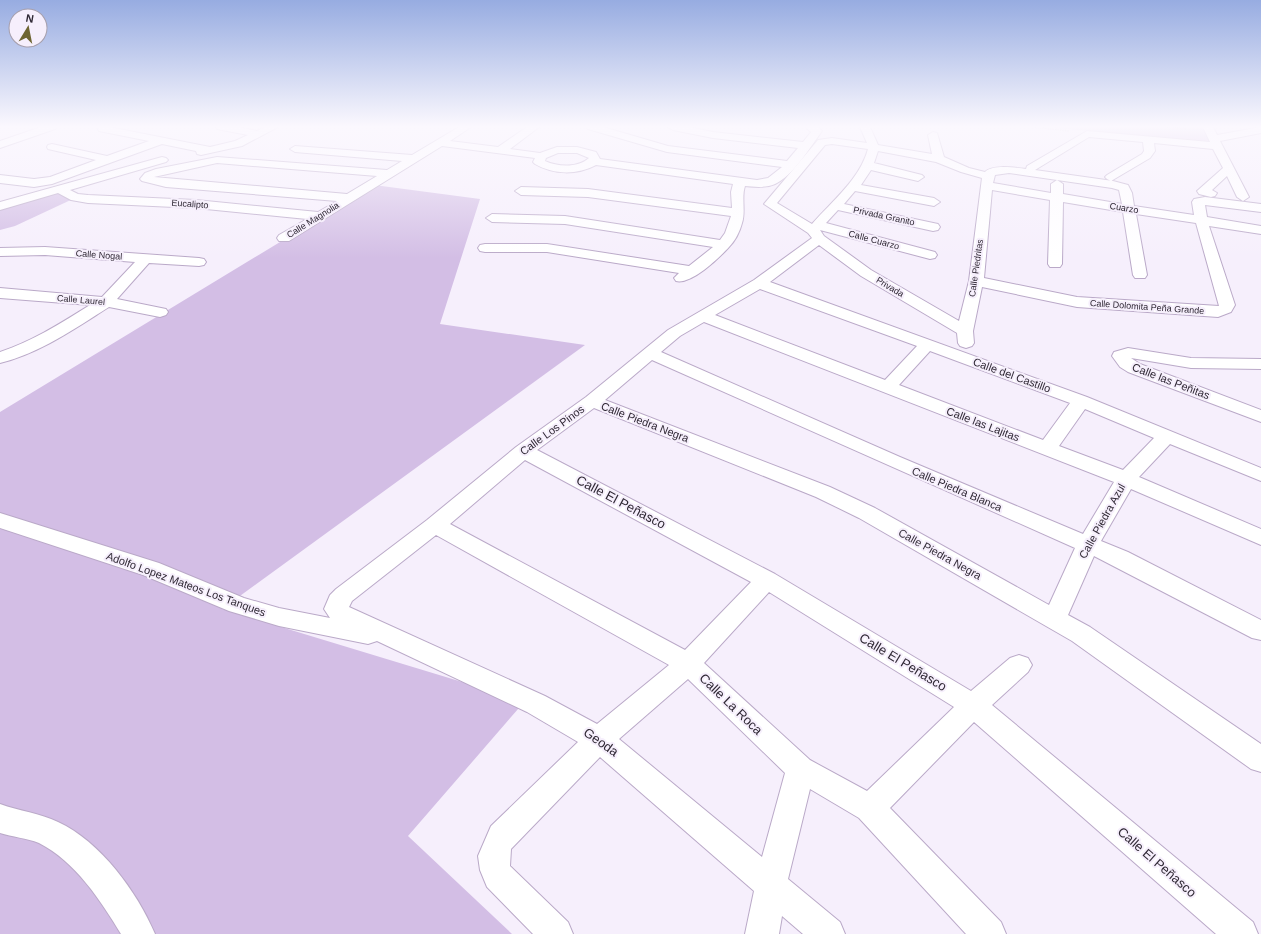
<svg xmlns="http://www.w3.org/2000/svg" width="1261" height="934" font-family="Arial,sans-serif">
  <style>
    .green { fill: #d3bee5 }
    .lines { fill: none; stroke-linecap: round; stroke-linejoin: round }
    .minor-casing { stroke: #baa9c8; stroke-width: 2 }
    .path { stroke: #b8b1be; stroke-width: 1.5; stroke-dasharray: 1.5 1; stroke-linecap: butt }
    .minor { fill: #fff; fill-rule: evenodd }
    .labels { text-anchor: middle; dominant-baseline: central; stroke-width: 4; stroke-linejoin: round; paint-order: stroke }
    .far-street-label { font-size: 9px; fill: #2f2834; stroke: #f6effc }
    .street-label { font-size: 11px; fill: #2f2834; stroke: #f6effc }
    .near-street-label { font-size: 13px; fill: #2f2834; stroke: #f6effc }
  </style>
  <rect width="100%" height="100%" fill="#f6effc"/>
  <g class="green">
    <polygon points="1047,127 1202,127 1211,143"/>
    <polygon points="374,185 480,199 440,324 585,345 222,609 525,701 408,836 512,934 0,934 0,412"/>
    <polygon points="60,192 75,198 15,226 0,230 0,208"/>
  </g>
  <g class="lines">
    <defs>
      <g id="minor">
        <polygon points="41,127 56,127 55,129 0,148 0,141"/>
        <polygon points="99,127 109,127 210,147 235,141 248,135 217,129 216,127 238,127 257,131 265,127 278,127 242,146 201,155 197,154 196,151 162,144 52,184 34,187 0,183 0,175 34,179 50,177 96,160 48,149 47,147 48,145 52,144 107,156 149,141 99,131 98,129"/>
        <path d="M459,127H471L450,141L498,147L527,127H539L510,149L540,153L557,147H577L596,152L600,159L757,180L768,178L782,167L667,152L588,129L587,127H603L668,146L787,161L798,148L713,138L673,130L668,127H689L713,132L803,142L811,132L805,127H818L822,131C811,146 793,176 775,184C766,188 755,187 745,186C741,198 746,211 742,223C740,231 735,241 729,247C719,258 691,285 676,281L674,278L679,273L547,252H485L480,251L478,248L480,245L485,244H547L689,266L713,247L565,224L492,222L486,218L492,214L565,216L720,240L725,233L731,216L588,197L521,195L515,191L521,187L588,189L732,208L731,192L733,184L596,165C577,175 554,175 535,164L533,162L535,158L442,146L289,241H279L277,238L279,235L307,219L196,208L88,203L71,200L58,193L0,210V202L162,157L166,158L168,160L166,162L70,190L78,194L88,195L196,200L318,212L337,201L166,187L142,181L140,179L145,173L156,169L217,157L387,170L402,161L295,152L290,149L295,146L412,155ZM558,153H577L589,158C578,168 558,167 545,161L546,158ZM217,163L377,176L347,194L154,177Z"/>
        <path d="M860,127H870L878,145L932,154L928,135L933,132L937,133L944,157L969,168L985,172C993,164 1016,168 1026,169L1027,166L1087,131L1210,142L1203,127H1213L1217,135L1261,127V133L1220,141L1249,197L1243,201L1237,197L1227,176L1212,190L1217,193L1215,196L1211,197L1199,194L1197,191L1223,168L1213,149L1154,143L1155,151L1150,158L1111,181L1107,179L1105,177L1107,175L1142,154L1144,151L1143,142L1089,137L1035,170L1113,181L1128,185L1132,193L1134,206L1194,215L1192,202L1194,199L1205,197L1261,204V212L1205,205L1207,217L1261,226V234L1209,226L1235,305L1231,312L1218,317L1077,307L982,287L973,331L974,343L972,346L966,348L960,346L958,343L957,333L861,276L819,245L770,282L1087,397L1261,468V481L1170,444L1139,477L1261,529V545L1131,489L1101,541L1128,552L1261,620V640L1252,638L1094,556L1068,615L1090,627L1261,744V772L1251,769L1072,641L859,518L816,497L594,408L537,450L775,574L971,691L1010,658L1019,655L1028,658L1032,665L1028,672L992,705L1253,922L1258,934H1216L974,722L890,808L1001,922L1006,934H966L859,818L810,789L788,879L840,922L845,934H803L782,916L779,934H745L754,891L600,757L511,849L510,866L568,922L573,934H533L487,887L480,870L478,856L491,826L578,742L527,712L377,641L368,644L279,626L229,611L143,575L0,528V513L159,563L244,598L279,608L330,618L324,609L330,595L336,589L427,520L516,447L586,397L668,330L754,280L812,238L808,233L764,204L818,140L832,138L867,143ZM832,144L868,149C860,179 833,200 812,224L777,203L825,145ZM878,151L936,162L961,172L982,178L969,281L959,321L871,270L824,236L820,230L930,259L935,258L937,255L935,252L826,223L838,210L933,231L938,230L940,227L938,224L844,204L855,191L934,206L940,202L934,198L861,185L871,170L918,181L924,177L922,175L874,163ZM1009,173L1112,188L1119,190L1122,204L1063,194V184L1057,180L1051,184V193L993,183L995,175ZM992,190L1050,200L1048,264L1050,267H1060L1062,264L1063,202L1123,212L1133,275L1135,278H1145L1147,275L1136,214L1196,223L1219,306L1077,297L984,278ZM760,289L917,346L885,380L715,315ZM704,322L1114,482L1083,534L900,457L661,352L680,336ZM930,351L1070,403L1043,440L899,385ZM652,360L1075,548L1049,605L875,508L830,487L605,400ZM1085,409L1154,438L1123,470L1059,446ZM525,460L751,582L685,650L450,524ZM436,535L669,665L597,724L545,696L349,607L352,601ZM769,592L954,707L867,791L810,760L704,663ZM688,679L785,773L762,857L619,739Z"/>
        <path d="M45,247L199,258L204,259L206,262L204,265L199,266L149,263L117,299L166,309L168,312L166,315L160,317L109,307C74,329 40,353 0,363V352C33,341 61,323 90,305L0,298V288L102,297L135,262L45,255L0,256V248Z"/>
        <polygon points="1128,348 1191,358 1261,359 1261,369 1191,368 1131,358 1140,364 1261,410 1261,422 1128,372 1120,367 1112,356 1114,352"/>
        <path d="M0,804C19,811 40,813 58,822C101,842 137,892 155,934H121C101,901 75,861 39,843C27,838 12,837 0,833Z"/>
      </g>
    </defs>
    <use href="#minor" class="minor-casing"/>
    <g class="path">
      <polyline points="1035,127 1069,131"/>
      <polyline points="1167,127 1186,129"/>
    </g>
    <use href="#minor" class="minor"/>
  </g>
  <linearGradient id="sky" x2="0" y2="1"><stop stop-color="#97ace1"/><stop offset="0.49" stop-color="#fbf8fe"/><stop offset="1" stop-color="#fbf8fe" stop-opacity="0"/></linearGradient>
  <rect width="1261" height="258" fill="url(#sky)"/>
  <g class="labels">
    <g class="far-street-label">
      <text transform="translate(190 204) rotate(4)">Eucalipto</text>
      <text transform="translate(1124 208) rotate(9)">Cuarzo</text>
      <text transform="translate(884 216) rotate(12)">Privada Granito</text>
      <text transform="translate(313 220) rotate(-32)">Calle Magnolia</text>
      <text transform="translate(874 240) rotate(15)">Calle Cuarzo</text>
      <text transform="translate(99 255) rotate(4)">Calle Nogal</text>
      <text transform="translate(976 268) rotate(-82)">Calle Piedritas</text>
      <text transform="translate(890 287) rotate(31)">Privada</text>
      <text transform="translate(81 300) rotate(5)">Calle Laurel</text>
      <text transform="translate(1147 307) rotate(4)">Calle Dolomita Peña Grande</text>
    </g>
    <g class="street-label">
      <text transform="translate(1012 375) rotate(20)">Calle del Castillo</text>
      <text transform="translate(1171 381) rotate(21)">Calle las Peñitas</text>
      <text transform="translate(645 422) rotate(21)">Calle Piedra Negra</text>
      <text transform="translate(983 424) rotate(21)">Calle las Lajitas</text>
      <text transform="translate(552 430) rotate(-36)">Calle Los Pinos</text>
      <text transform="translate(957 489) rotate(23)">Calle Piedra Blanca</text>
      <text transform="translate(1102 521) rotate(-61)">Calle Piedra Azul</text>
      <text transform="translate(940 554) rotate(29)">Calle Piedra Negra</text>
      <text transform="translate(186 584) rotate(20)">Adolfo Lopez Mateos Los Tanques</text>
    </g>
    <g class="near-street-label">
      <text transform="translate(621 502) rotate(28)">Calle El Peñasco</text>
      <text transform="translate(903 662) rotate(31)">Calle El Peñasco</text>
      <text transform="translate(731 704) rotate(44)">Calle La Roca</text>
      <text transform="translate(601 742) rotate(35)">Geoda</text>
      <text transform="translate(1157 862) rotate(41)">Calle El Peñasco</text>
    </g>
  </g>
  <g transform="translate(28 28) rotate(10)"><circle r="19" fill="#f6effc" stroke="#a69fac"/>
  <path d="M0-3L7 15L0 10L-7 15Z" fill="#6e6532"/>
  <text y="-6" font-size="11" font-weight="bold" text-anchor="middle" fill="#2f2834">N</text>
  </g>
</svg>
